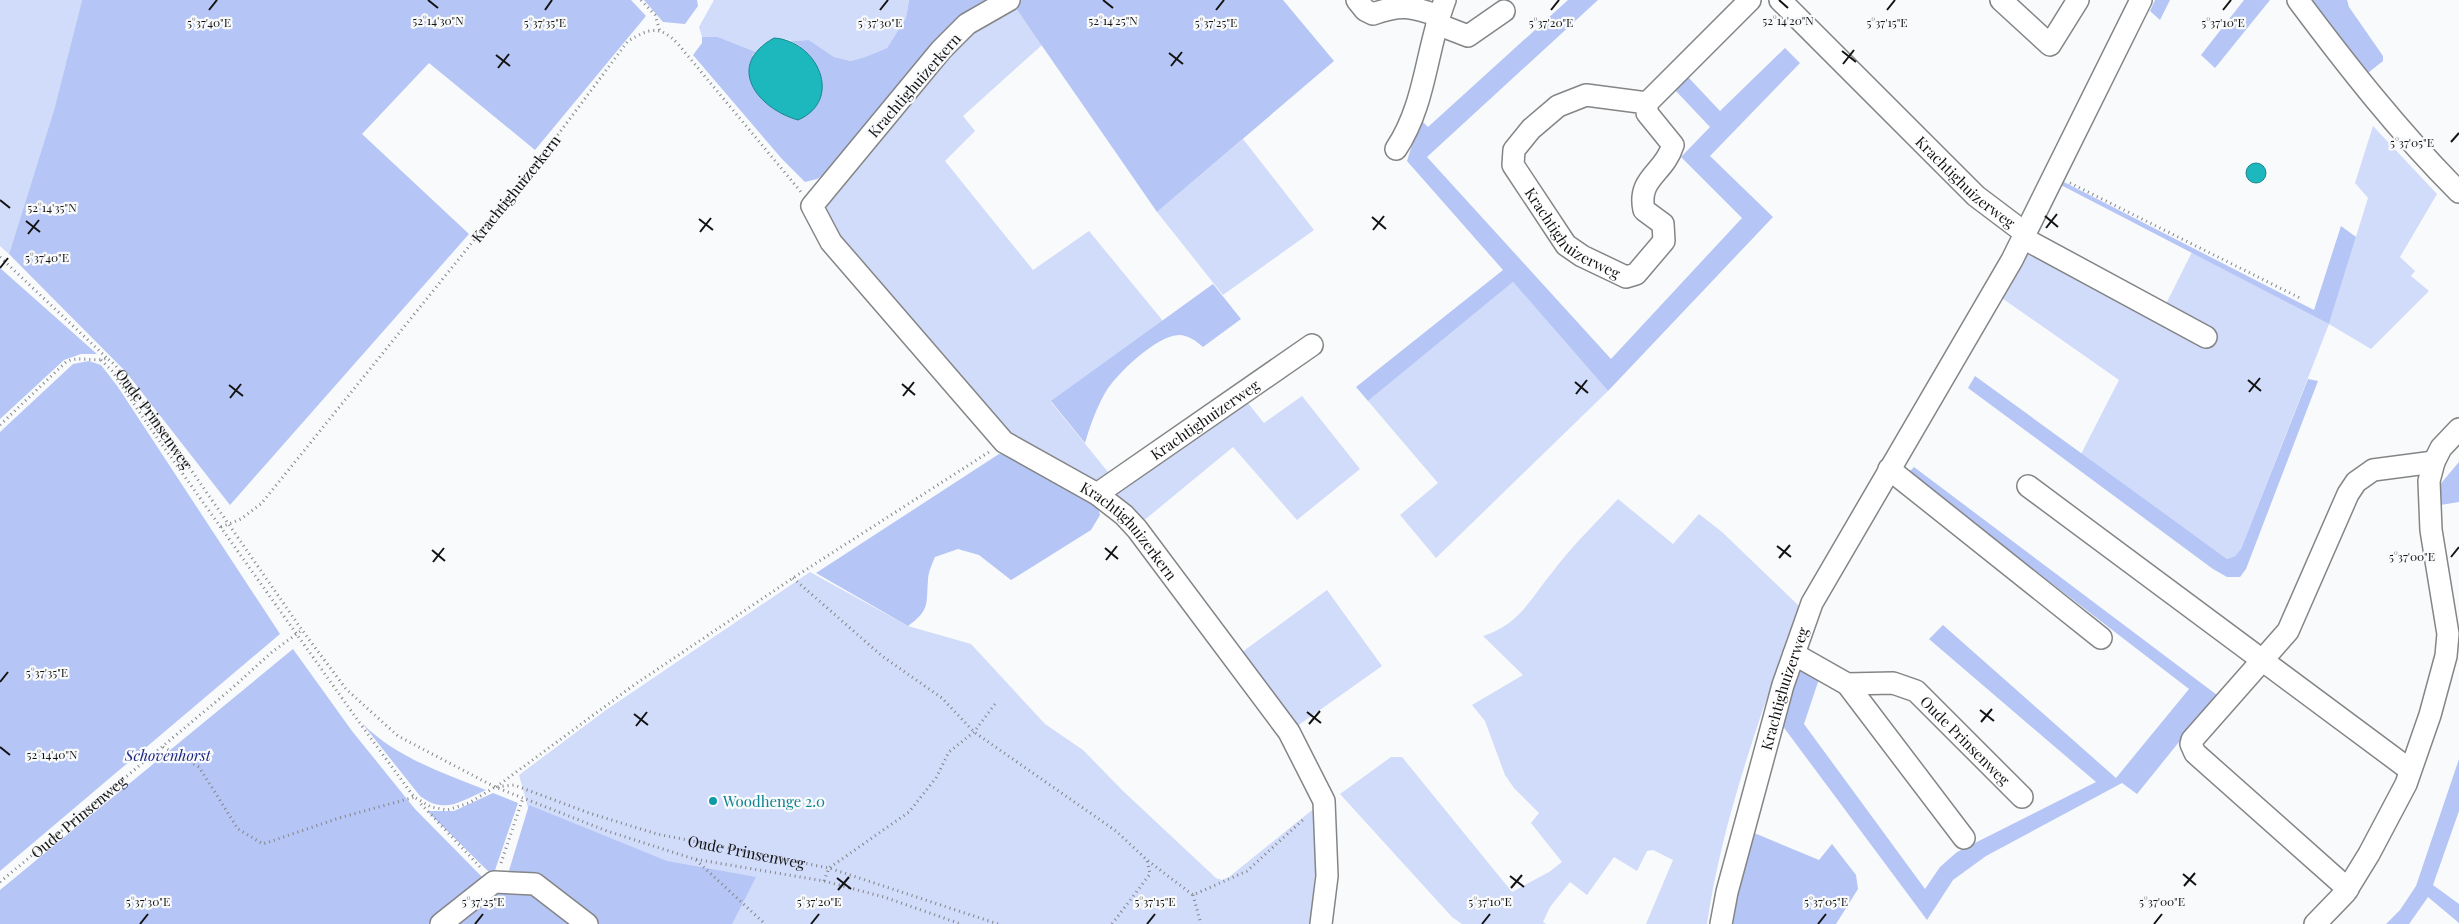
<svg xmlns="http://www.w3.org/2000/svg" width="2459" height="924" font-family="'Playfair Display',serif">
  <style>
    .green { fill: #d1dbfa }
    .forest { fill: #b5c5f5 }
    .water { fill: #1db8be; stroke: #1a868b }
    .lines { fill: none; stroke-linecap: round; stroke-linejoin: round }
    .minor-casing { stroke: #848586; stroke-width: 24 }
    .path { stroke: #838484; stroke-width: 3; stroke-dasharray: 1 4; stroke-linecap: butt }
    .minor { stroke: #fff; stroke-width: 21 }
    .ticks { fill: none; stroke: #131313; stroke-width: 2 }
    .culture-dot { fill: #0f9aa8; stroke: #f9fafb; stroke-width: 2 }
    .labels { text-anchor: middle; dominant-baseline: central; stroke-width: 4.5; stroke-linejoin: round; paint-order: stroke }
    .street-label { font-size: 15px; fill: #131313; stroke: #f9fafb }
    .park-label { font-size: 15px; font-style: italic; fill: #1d267f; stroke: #f9fafb }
    .culture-label { font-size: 15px; fill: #0d838f; stroke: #f9fafb; text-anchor: start }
    .ticks-label { font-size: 12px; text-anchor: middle; fill: #131313; stroke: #f9fafb; stroke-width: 4.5; stroke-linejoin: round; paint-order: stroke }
  </style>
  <rect width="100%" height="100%" fill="#f9fafb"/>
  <g class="green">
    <polygon points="0,0 82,0 54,110 9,254 0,246"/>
    <polygon points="714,0 909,0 906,18 887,48 865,57 851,61 834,57 809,40 791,41 786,39 762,45 756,52 718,37 702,37 699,27"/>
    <polygon points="1013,4 1042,45 963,116 975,131 945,161 1033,270 1089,231 1163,321 1051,402 1117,483 1239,392 1264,423 1302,396 1360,469 1297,520 1233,447 1142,522 1029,450 987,418 829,226 826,206 833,192 953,46"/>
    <polygon points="2373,126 2437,194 2400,257 2415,271 2411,276 2429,291 2371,349 2329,324 2241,549 2235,556 2227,559 2081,454 2119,380 1999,296 2019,258 2038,251 2159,318 2192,252 2329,324 2368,198 2355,183"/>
    <polygon points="1243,139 1314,230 1223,295 1157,212"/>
    <polygon points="1513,282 1608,391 1436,558 1400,515 1438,483 1368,401"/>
    <path d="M1618,499L1673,544L1699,514L1722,532L1800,607C1763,706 1722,820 1707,924H1646L1673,860L1653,850L1647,851L1637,871L1614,857L1587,895L1570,882L1550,907L1543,922L1546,924H1462L1452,917L1340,794L1391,757H1402L1512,892L1549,872L1562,862L1531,823L1539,813L1514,788L1505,775L1485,721L1472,705L1523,675L1483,636C1520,624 1531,598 1554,570C1573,545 1597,522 1618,499Z"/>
    <polygon points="810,572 908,626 971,644 1045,724 1083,750 1123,791 1216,878 1222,880 1229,877 1322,802 1310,924 595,924 662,859 529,811 519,775 606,710"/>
    <polygon points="1327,590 1382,666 1293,729 1238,655"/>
  </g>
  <g class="forest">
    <polygon points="82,0 631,0 646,16 535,150 429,63 362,134 469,234 230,505 126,372 9,254 54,110"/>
    <polygon points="644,0 697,0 698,6 685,24 663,22"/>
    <polygon points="909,0 995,0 834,168 817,179 805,182 782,159 693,55 702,43 702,37 718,37 756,52 752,56 801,47 791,41 809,40 834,57 851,61 865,57 887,48 906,18"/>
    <polygon points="1021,0 1283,0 1334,61 1157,212 1013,4"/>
    <polygon points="1568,0 1598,0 1427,157 1611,359 1742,218 1681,157 1710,127 1675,90 1688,77 1720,111 1785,48 1800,63 1710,156 1773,217 1608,391 1513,282 1368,401 1356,387 1503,270 1407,161 1420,119 1428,127"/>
    <polygon points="2155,0 2170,0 2160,20 2150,11"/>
    <polygon points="2244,0 2270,0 2215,68 2201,55"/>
    <polygon points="2306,0 2347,0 2349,7 2383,56 2383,61 2364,76"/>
    <polygon points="2060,180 2314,310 2341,226 2356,237 2329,324 2059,184"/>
    <polygon points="0,268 97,354 81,354 64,360 0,419"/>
    <path d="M1213,284L1241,319L1203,347C1196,341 1190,336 1180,335C1158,334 1115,375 1105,393C1096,409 1090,426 1085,443L1051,401Z"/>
    <polygon points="89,361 101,365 118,387 280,634 0,871 0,432 73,364"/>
    <polygon points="1975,376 2227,559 2235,556 2241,549 2308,379 2318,381 2246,569 2240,577 2227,577 2213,569 1968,388"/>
    <path d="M999,454L1017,456L1096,501L1100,515L1091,530L1011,580L979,555L958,549L935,557C932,564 928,573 928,580C926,604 930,610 908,626L816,573Z"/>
    <polygon points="2459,462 2459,502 2434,506 2432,494"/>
    <polygon points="1914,467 2217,695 2137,794 2122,783 1986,856 1953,880 1927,920 1779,721 1797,666 1819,679 1804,724 1925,889 1940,867 1957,852 2096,782 1929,639 1943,625 2116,778 2189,689 1908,473"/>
    <polygon points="293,649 352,731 415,809 485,880 428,924 0,924 0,890"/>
    <path d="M362,723C395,757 443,773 486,790C461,801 445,815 420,796Z"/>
    <polygon points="2459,759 2459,811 2433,885 2459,904 2459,923 2428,897 2409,924 2386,924 2400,910 2416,886"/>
    <polygon points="493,793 518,803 493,876 427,811 454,811"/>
    <polygon points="529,805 667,861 756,877 732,924 593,924 507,877"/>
    <polygon points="1747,830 1819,860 1832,844 1856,875 1858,889 1836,924 1726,924"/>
    <polygon points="501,886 534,888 579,924 453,924"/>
  </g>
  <g class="water">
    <path d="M774,38C818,41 844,100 798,120C756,108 725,65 774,38Z"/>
    <circle cx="2256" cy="173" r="10"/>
  </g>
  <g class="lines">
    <defs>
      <g id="minor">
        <path id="s5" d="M1009,0L967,24L941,50L812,206L831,242L1004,442L1097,494L1124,515L1137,529L1289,732L1324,801L1327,876L1321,924"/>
        <path d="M1357,0L1365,10L1373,14C1401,4 1411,6 1439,16"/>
        <path id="s6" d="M1780,0L1976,196L2025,233"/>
        <polyline points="2001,0 2050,45 2078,0"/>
        <path d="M2298,0C2348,67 2400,133 2459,192"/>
        <polyline points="1437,24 1468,36 1504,11"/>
        <path id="s7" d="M1647,103L1586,95L1558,106L1531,129L1514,150L1513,165L1566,245L1582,256L1626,277L1636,274L1664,241L1663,224L1644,210C1637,178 1664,174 1673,145L1647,113V103L1750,0"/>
        <path d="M1396,149C1426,104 1426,49 1445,0"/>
        <polyline points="2023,238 2206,337"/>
        <polyline points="1889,469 2101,638"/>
        <polyline points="2028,486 2410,770"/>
        <path id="s8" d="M1097,494L1312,345"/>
        <polyline points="1794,654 1847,684 1964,838"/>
        <path id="s9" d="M1847,684L1893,683L1916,691L2022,797"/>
        <polyline points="2348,889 2195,753 2191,744 2192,740 2288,631 2348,494 2356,482 2373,470 2434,462"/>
        <polyline points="441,924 494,882 535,884 587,924"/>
        <path id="s10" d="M1721,924L1727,892L1783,685L1812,603L2012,260L2141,0"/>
        <polyline points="2315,924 2345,893 2369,854 2406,784 2430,715 2446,656 2448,634 2431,530 2429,481 2434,462 2441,448 2459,429"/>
      </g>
    </defs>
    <use href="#minor" class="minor-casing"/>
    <g class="path">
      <polyline points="641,0 655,15 660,31"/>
      <polyline points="2070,183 2302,299"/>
      <polyline points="0,257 107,358"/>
      <path id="s1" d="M101,360L112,371L146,422L359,722L414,797L431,807L447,810L469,803L495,787L514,785L589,813L657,834L829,868L998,924"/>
      <path id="s2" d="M0,425L66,362C79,355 94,363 107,358L116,366L155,418L302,630L346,689L398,736L495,787L607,831L694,859L824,881L884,897L961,924"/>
      <path id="s3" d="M221,527L241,519L261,504L542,156L628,41C649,29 659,24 678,44L801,192"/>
      <polyline points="793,578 882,656 942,698 974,732 1116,831 1147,860 1193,895 1247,871 1305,818"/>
      <polyline points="163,747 199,767 238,829 263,844 339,818 415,797"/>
      <polyline points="496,787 634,685 793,578 989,452"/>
      <polyline points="421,804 481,868"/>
      <polyline points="696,860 765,924"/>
      <polyline points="501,863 523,798"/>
      <polyline points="824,881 829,868 909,812 936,778 949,752 974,732 995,704"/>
      <path id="s4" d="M0,882L230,690L272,652L302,630"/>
      <polyline points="1193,895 1201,924"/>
      <polyline points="1112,924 1150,874 1147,860"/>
    </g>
    <use href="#minor" class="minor"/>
  </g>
  <path class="ticks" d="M428,0L438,8M1103,0L1113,8M1779,0L1788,8M209,10L217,0M545,10L552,0M880,10L888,0M1216,10L1224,0M1551,10L1559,0M1887,10L1895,0M2223,10L2231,0M1842,51L1856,62M1169,53L1183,64M496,55L510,66M1843,64L1854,50M1171,66L1182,52M498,68L509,54M2451,142L2459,133M0,200L10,208M2045,216L2058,227M1372,217L1386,229M699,219L713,230M26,221L40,232M2046,228L2057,214M1373,230L1384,216M700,232L711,218M28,234L39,220M0,268L8,258M2248,380L2261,391M1575,382L1588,393M902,384L915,395M229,385L243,396M2249,392L2260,378M1576,394L1587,380M903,396L914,382M230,398L241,384M1777,546L1791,557M1105,548L1118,559M432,550L445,561M2451,557L2459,547M1779,558L1790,545M1106,560L1117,546M433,562L444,548M0,682L8,672M1980,710L1994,721M1307,712L1321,723M634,714L648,725M1981,722L1992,709M1309,724L1320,711M636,726L647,712M0,747L10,755M2183,874L2196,885M1510,876L1524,887M837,878L851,889M2184,886L2195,873M1511,888L1522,875M838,890L849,877M140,924L148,914M475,924L483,914M811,924L819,914M1147,924L1155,914M1482,924L1490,914M1818,924L1826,914M2154,924L2162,914"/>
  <circle class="culture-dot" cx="713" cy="801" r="5"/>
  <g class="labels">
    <g class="street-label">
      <text transform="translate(914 85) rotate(-49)">Krachtighuizerkern</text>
      <text stroke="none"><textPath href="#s6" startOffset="260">Krachtighuizerweg</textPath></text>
      <text stroke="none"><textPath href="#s3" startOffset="452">Krachtighuizerkern</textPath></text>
      <text stroke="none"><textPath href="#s7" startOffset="262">Krachtighuizerweg</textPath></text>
      <text stroke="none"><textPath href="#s2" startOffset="210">Oude Prinsenweg</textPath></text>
      <text stroke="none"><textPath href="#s8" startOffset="131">Krachtighuizerweg</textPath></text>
      <text stroke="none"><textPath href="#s5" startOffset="748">Krachtighuizerkern</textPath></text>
      <text stroke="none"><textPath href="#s10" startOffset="244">Krachtighuizerweg</textPath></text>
      <text stroke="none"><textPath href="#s9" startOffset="140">Oude Prinsenweg</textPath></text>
      <text stroke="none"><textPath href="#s4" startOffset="102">Oude Prinsenweg</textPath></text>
      <text stroke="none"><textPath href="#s1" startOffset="889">Oude Prinsenweg</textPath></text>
    </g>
    <g class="park-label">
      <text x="168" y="755">Schovenhorst</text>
    </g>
    <g class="culture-label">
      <text x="723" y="801">Woodhenge 2.0</text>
    </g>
  </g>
  <g class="ticks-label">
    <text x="438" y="25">52°14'30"N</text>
    <text x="1113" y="25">52°14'25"N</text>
    <text x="1788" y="25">52°14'20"N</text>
    <text x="209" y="27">5°37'40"E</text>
    <text x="545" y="27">5°37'35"E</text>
    <text x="880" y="27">5°37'30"E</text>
    <text x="1216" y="27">5°37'25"E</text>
    <text x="1551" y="27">5°37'20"E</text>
    <text x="1887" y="27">5°37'15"E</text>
    <text x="2223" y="27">5°37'10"E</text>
    <text x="2412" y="147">5°37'05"E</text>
    <text x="52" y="212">52°14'35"N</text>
    <text x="47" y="262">5°37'40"E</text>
    <text x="2412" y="561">5°37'00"E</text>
    <text x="47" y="677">5°37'35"E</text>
    <text x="52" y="759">52°14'40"N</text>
    <text x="148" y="906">5°37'30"E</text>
    <text x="483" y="906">5°37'25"E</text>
    <text x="819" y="906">5°37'20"E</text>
    <text x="1155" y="906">5°37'15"E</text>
    <text x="1490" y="906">5°37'10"E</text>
    <text x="1826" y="906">5°37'05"E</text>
    <text x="2162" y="906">5°37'00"E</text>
  </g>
</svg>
